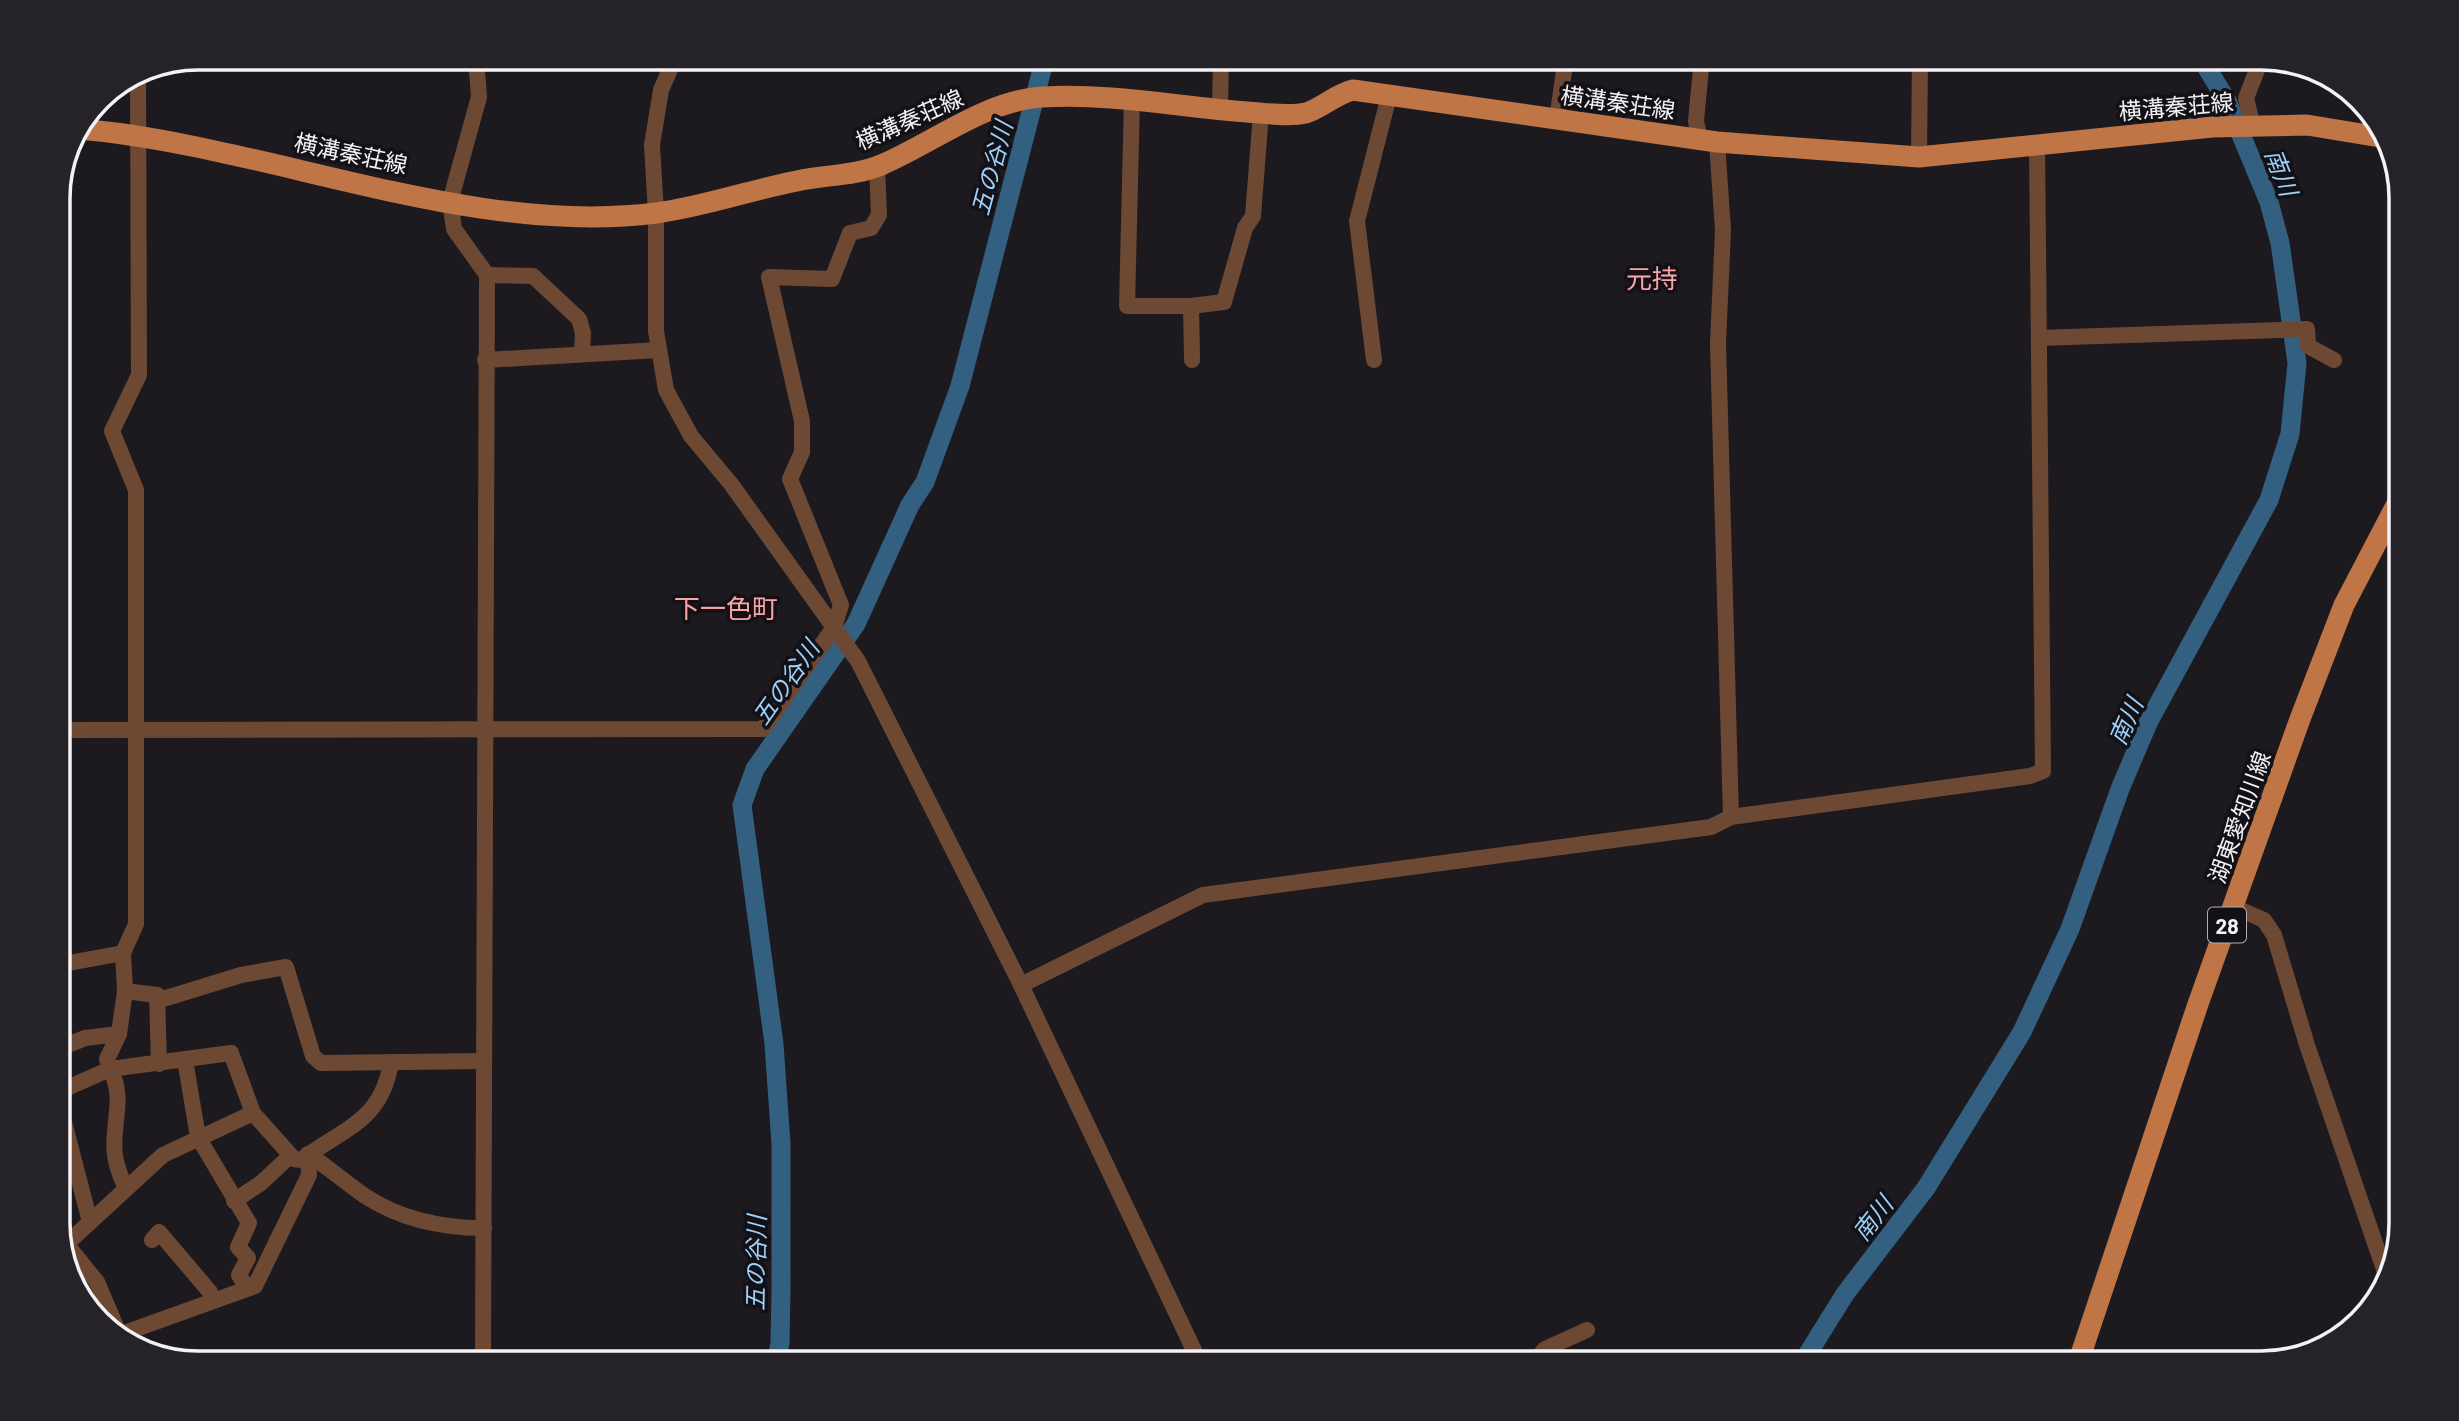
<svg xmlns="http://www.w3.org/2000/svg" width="2459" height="1421" font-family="Barlow,'Noto Sans JP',sans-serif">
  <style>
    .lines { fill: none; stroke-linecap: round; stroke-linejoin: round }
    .river { stroke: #335f80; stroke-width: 19 }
    .minor { stroke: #6d4934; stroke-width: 16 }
    .major { stroke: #c07547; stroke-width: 21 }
    .labels { text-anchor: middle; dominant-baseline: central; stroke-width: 7; stroke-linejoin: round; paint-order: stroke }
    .shield { fill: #131116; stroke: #b0aeb2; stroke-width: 2 }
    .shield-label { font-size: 21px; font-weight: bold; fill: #f3f2f5 }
    .street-label { font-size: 23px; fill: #f3f2f5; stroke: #131116 }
    .water-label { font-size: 24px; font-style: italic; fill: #9bd1fb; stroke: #131116 }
    .quarter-label { font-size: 26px; fill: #f9a5a7; stroke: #131116 }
    .rim { fill: none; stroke: #f3f2f5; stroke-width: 3.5 }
  </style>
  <rect width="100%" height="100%" fill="#1c1a1f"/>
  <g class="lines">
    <g class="river">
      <polyline points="776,1363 780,1343 781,1291 781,1144 774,1044 742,805 755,769 856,624 910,505 925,482 960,386 1045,58"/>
      <polyline points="1802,1363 1845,1294 1926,1188 2022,1032 2070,929 2120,789 2148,723 2269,500 2290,434 2297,363 2280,243 2269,202 2227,101 2201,58"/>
    </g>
    <g class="minor">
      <polyline points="476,58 479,97 450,202 454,229 487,275 483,1363"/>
      <polyline points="675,58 661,90 652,145 656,213 656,331 666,390 691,436 731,484 858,661 1021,985 1200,1363"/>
      <polyline points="138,73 139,375 112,431 136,490 136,924 123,953 125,991 157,995 163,999 241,975 286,967 313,1056 321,1063 483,1061"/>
      <polyline points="1132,99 1127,306 1191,306 1192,360"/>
      <polyline points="1220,110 1221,58"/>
      <polyline points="1557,119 1566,58"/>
      <polyline points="2253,127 2246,98 2257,70 2258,58"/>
      <polyline points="1700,140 1696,121 1702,58"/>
      <polyline points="1717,142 1723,230 1718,343 1731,817"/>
      <polyline points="1919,157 1920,58"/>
      <polyline points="487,275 533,276 579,319 583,333 582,353"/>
      <polyline points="1191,306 1224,302 1245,228 1253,216 1261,113"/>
      <polyline points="2039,338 2307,329 2308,346 2334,360"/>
      <polyline points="485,360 659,350"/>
      <polyline points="1374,360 1357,221 1389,96"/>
      <polyline points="58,730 763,729 834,627 841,605 790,479 802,452 802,421 769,277 832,279 850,233 871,228 879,215 877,167"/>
      <polyline points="2234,907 2264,920 2274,935 2307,1045 2387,1278"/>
      <polyline points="58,965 123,953"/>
      <polyline points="1021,985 1203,895 1711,827 1731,817 2030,776 2043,771 2037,145"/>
      <polyline points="157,995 159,1064"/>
      <polyline points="58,1049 85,1038 119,1034"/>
      <polyline points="185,1060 198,1137 249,1223 238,1247 248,1258 239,1275 247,1288"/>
      <polyline points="58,1092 110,1069 107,1059 119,1034 125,991"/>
      <polyline points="58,1099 90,1222"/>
      <path d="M308,1154C328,1167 346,1183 365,1196C400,1219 442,1228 484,1228"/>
      <path d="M125,1187C121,1177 116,1166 115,1155C111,1124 126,1099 110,1069L231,1053L253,1113L294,1159L301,1160C344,1128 382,1121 391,1062"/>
      <polyline points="234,1201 261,1183 290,1156"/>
      <polyline points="59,1235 97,1282 120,1336"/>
      <polyline points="152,1240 159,1232 210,1292 212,1301"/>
      <polyline points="63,1247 163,1155 253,1113"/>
      <polyline points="119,1335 255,1286 309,1175 308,1154"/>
      <polyline points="801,1359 804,1363"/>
      <polyline points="1533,1363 1545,1349 1587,1330"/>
    </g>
    <g class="major">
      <path d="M79,129C266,145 468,237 656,213C703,207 750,190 797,181C823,175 855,176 881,165C933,143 986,100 1043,97C1111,93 1179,107 1247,112C1265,113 1288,117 1306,113C1322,108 1336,94 1353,90L1717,142L1919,157L2212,127L2307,125L2386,138"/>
      <polyline points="2078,1363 2198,1004 2300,719 2344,605 2401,496"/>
    </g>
  </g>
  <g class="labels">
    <rect class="shield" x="2208" y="907.5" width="38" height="35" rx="5"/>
    <g class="shield-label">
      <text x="2227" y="925">28</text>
    </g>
    <g class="street-label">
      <text transform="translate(1618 102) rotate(8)">横溝秦荘線</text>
      <text transform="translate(2176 106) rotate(-5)">横溝秦荘線</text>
      <text transform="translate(909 119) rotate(-24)">横溝秦荘線</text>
      <text transform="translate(351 153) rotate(12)">横溝秦荘線</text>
      <text transform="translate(2239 817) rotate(-70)">湖東愛知川線</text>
    </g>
    <g class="water-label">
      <text transform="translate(991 168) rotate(-75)">五の谷川</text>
      <text transform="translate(2282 172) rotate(69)">南川</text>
      <text transform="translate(785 682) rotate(-55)">五の谷川</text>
      <text transform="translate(2125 721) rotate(-66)">南川</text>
      <text transform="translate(1872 1218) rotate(-52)">南川</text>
      <text transform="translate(755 1263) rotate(-89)">五の谷川</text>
    </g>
    <g class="quarter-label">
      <text x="1652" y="277">元持</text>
      <text x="726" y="607">下一色町</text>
    </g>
  </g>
  <path d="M0 0H2459V1421H0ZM198 70H2261A128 128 0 0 1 2389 198V1223A128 128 0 0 1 2261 1351H198A128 128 0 0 1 70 1223V198A128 128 0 0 1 198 70Z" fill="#252328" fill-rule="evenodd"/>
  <path class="rim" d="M198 70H2261A128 128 0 0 1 2389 198V1223A128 128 0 0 1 2261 1351H198A128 128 0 0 1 70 1223V198A128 128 0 0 1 198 70Z"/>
</svg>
